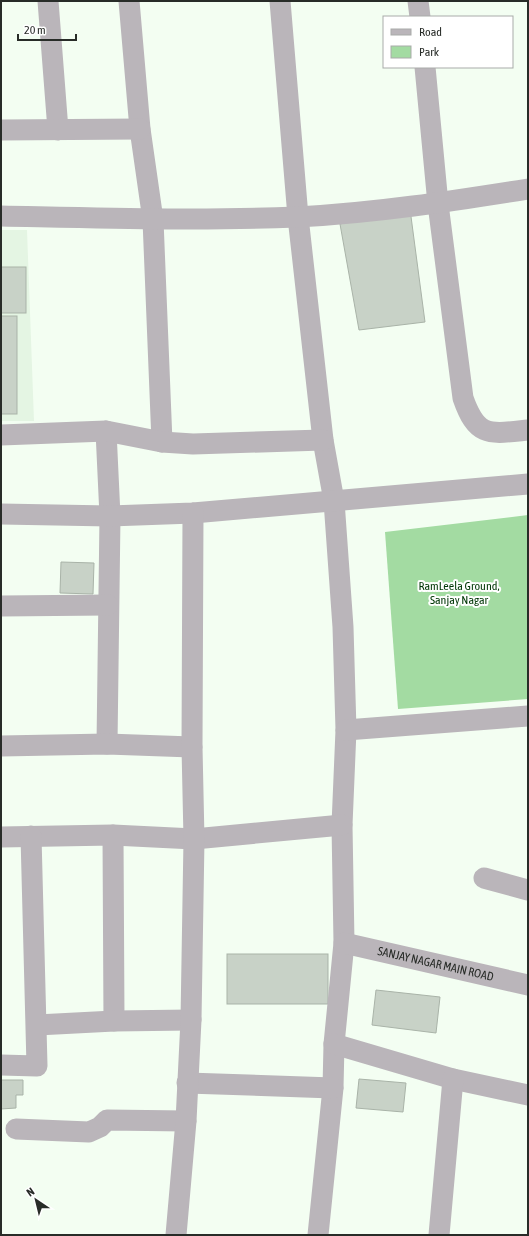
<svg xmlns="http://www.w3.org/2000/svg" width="529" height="1236" font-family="'Asap Condensed',sans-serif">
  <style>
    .built { fill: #e4f5e3 }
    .green { fill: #a3dba2 }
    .building { fill: #c8d2c7; stroke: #a9b3a8 }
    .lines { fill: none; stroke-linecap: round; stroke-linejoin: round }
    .minor { stroke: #bab5ba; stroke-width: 21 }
    .labels { text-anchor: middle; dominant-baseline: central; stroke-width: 4; stroke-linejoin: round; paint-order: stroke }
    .park-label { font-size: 12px; fill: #003706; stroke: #fff }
    .street-label { font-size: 12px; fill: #282c28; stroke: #fff }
  </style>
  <rect width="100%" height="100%" fill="#f3fef2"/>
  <polygon class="built" points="1,230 27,230 34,421 1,421"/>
  <polygon class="green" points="528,515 528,699 398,709 385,532"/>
  <g class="building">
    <polygon points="410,209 425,322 359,330 340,224"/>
    <rect x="1" y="267" width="25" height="46"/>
    <rect x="1" y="316" width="16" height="98"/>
    <polygon points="61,562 94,563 93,594 60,593"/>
    <rect x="227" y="954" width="101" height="50"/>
    <polygon points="376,990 440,997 436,1033 372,1025"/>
    <polygon points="359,1079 406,1083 403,1112 356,1108"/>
    <polygon points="1,1080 23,1080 23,1095 16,1095 16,1108 1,1109"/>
  </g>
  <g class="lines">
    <g class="minor">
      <polyline points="48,1 58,130"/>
      <polyline points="129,1 140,129 153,220 162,442"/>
      <polyline points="280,1 298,217 323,440 334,501 343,627 346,730 342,825 344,943 334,1044 333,1088 318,1235"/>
      <polyline points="418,1 420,17"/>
      <path d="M425,67L438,204L463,398C477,438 489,434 528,430"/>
      <polyline points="1,130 140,129"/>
      <path d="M1,216C100,218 198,221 297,217C375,213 452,201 528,189"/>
      <polyline points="106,431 110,516 107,744"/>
      <polyline points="1,435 106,431 162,442 193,444 323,440"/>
      <polyline points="1,514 110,516 193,513 528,484"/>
      <polyline points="1,606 108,605"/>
      <polyline points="346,730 528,716"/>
      <polyline points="1,746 107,744 192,747"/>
      <polyline points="113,835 114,1021"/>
      <polyline points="1,837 113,835 194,839 342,825"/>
      <polyline points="484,878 528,890"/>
      <path id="s1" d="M344,943L528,985"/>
      <polyline points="37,1025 114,1021 191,1020"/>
      <polyline points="334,1044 453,1079 528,1095"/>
      <polyline points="1,1065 37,1066 31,836"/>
      <polyline points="187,1083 333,1088"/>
      <polyline points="16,1129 89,1132 100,1127 107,1120 186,1121"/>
      <polyline points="176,1235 186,1121 191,1020 194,839 192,747 193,513"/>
      <polyline points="439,1235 453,1079"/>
    </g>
  </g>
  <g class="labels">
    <g class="park-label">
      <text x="459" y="586">RamLeela Ground,<tspan x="459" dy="14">Sanjay Nagar</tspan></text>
    </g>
    <g class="street-label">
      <text stroke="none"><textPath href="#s1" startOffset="94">SANJAY NAGAR MAIN ROAD</textPath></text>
    </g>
  </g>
  <rect width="529" height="1236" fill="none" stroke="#282c28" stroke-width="4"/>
  <rect x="383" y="16" width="130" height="52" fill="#ffffff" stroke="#a9aba9"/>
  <rect x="391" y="29" width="20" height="6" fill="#bab5ba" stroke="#a9aba9"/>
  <text x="419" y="36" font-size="12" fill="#282c28">Road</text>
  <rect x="391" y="46" width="20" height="12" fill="#a3dba2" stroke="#a9aba9"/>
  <text x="419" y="56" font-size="12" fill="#282c28">Park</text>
  <g transform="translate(36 1200) rotate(325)" stroke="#ffffff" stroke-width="3" paint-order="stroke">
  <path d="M0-3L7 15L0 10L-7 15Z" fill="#282c28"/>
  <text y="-6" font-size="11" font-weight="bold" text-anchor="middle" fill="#282c28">N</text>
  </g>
  <path d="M18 34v6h58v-6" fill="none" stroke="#282c28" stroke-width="2"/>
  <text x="24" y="34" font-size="12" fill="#282c28" stroke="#ffffff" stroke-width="3" paint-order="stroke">20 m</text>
</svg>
